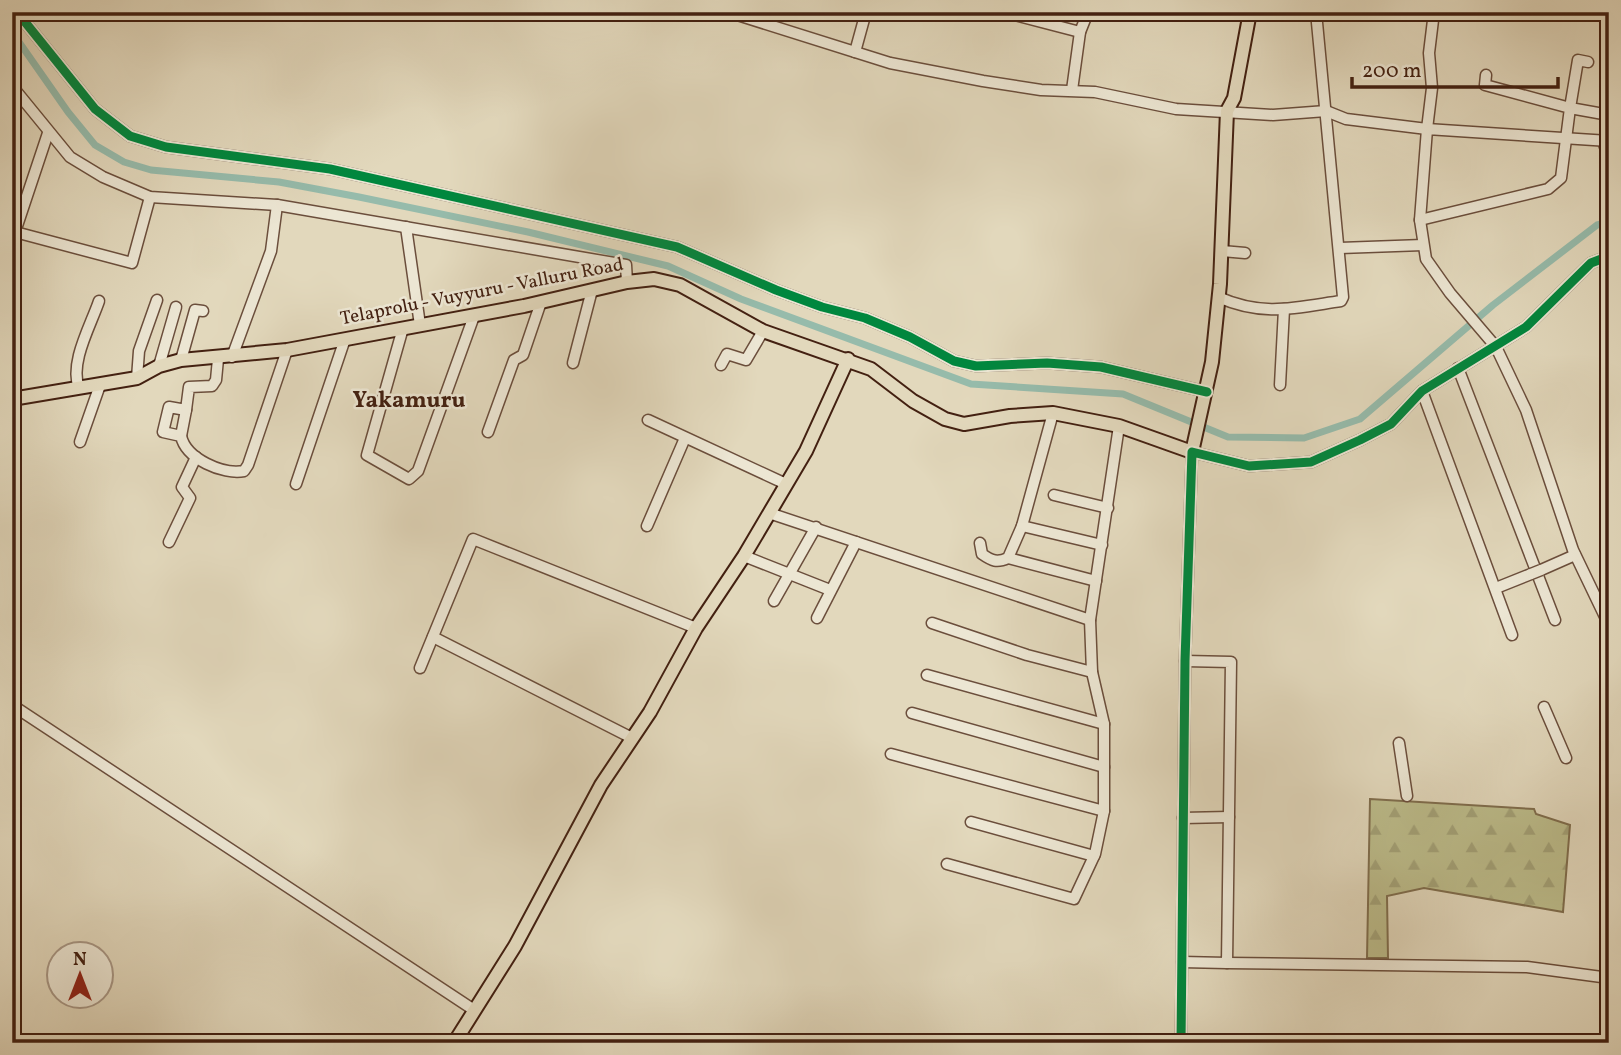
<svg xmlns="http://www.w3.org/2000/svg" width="1621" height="1055" font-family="Vollkorn,serif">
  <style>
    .forest { fill: url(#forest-firs); stroke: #806e4e; stroke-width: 2 }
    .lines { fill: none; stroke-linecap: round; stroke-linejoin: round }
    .canal { stroke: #96bbab; stroke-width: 7 }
    .minor-casing { stroke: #6b4e3c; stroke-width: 13 }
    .major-casing { stroke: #432011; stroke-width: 16 }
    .minor { stroke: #ece6d3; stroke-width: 10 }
    .major { stroke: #e2d8bc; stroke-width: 12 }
    .minor-bridge-casing { stroke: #6b4e3c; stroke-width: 13; stroke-linecap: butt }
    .minor-bridge { stroke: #ece6d3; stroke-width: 10 }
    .cycleway-casing { stroke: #ece6d3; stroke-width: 13 }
    .cycleway { stroke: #00873e; stroke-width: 9 }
    .labels { text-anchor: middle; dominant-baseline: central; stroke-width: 5; stroke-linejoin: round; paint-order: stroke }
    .street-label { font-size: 19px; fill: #432011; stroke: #ece6d3 }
    .quarter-label { font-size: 23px; font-weight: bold; fill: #432011; stroke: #ece6d3 }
  </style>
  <defs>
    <pattern id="forest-firs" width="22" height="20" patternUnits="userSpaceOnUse" patternTransform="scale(1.75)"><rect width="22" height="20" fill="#bcbc8b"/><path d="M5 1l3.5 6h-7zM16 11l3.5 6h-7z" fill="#a3a177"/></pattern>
  </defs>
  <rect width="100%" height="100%" fill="#e2d8bc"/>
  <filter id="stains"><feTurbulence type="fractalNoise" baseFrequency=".00286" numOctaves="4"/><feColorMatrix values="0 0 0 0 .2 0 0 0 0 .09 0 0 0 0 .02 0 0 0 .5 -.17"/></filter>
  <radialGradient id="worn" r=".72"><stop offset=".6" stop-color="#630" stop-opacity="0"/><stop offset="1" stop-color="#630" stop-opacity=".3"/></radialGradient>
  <polygon class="forest" points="1370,799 1534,809 1536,814 1570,825 1563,912 1424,888 1387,896 1388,958 1367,958"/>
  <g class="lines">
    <polyline class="canal" points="12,32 68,112 95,145 124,162 151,170 279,182 359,197 528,232 668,266 741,299 971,384 1123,394 1228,437 1304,438 1360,419 1493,305 1597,225 1609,222"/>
    <defs>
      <g id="minor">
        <polyline points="17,12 95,109 130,136 166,147 330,169 677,247 776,290 822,307 865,318 910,337 954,361 976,366 1047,363 1101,367 1207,392"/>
        <polyline points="728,12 890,63 983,81 1041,90 1095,92 1176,109 1273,115 1326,111 1346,119 1427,129 1432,88 1429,53 1434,12"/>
        <polyline points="1003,12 1080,32"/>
        <polyline points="1287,12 1316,14"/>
        <polyline points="855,52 866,12"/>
        <polyline points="1588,62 1578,60 1570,108 1609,115"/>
        <polyline points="12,86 70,157 103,177 150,197 277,205 626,265 627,282"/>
        <polyline points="1072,90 1080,32 1088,12"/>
        <polyline points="1603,141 1609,159"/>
        <polyline points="1609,141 1427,129 1420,220 1426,259 1450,293 1496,347 1526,410 1573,550 1609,625"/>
        <polyline points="12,198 24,202"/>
        <polyline points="1420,220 1548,189 1561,178 1570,108 1485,85 1486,75"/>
        <polyline points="406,227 420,325"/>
        <polyline points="15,232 132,263 150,197"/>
        <polyline points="12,241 48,133"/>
        <polyline points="1340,248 1423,245"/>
        <polyline points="1222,251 1245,253"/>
        <path d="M1218,297C1263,317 1294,308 1341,301L1343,297L1316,12"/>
        <polyline points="403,328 367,455 409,479 418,471 474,316"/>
        <polyline points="232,357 271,251 277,205"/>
        <path d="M218,359L216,380L212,386L189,387L186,410L169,407L163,432L181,436C186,459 223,475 244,471L248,465L287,350"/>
        <polyline points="181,360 195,310 203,311"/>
        <polyline points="573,363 592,290"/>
        <polyline points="721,365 727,354 746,360 763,331"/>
        <polyline points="159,366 176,307"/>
        <polyline points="1458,368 1555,620"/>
        <polyline points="137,378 139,351 157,300"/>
        <polyline points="1280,385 1284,309"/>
        <path d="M79,388C69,363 91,325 99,301"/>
        <polyline points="1422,391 1512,635"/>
        <polyline points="648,420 786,484"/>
        <polyline points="488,432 514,360 523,355 541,302"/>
        <polyline points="181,436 186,410"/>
        <polyline points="80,442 100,385"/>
        <polyline points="296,484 345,339"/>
        <polyline points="1054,495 1108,508"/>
        <polyline points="769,513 1090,620"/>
        <polyline points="647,526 685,438"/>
        <polyline points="1022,526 1102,545"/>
        <polyline points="169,542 190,498 182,487 196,457"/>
        <path d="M980,543L982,554C992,561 997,563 1008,558L1022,526L1053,413"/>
        <polyline points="744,556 830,590"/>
        <polyline points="1008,558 1096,581"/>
        <polyline points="1541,570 1575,555"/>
        <polyline points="1496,588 1531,574"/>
        <polyline points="774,601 816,527"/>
        <polyline points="817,618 856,542"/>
        <polyline points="932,623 1027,655 1092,672"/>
        <polyline points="433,637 632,738"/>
        <polyline points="420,668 473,539 696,628"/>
        <polyline points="927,675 1104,724"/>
        <polyline points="12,705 474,1010"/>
        <polyline points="1544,707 1566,758"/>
        <polyline points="912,713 1104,767"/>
        <polyline points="1399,743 1407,796"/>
        <polyline points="891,754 1104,811"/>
        <polyline points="1183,818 1229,817"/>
        <polyline points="971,822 1094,856"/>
        <polyline points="947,864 1074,899 1095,854 1104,811 1104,724 1092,672 1090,620 1119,426"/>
        <polyline points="1182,962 1227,963 1231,662 1185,661"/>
        <polyline points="1227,963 1527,967 1609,978"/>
        <polyline points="1181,1043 1185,661 1192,452 1249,466 1311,462 1360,440 1391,424 1422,391 1526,327 1591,263 1609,256"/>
      </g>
      <g id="major">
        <polyline points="12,399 137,378 159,366 181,360 287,350 524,306 627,282 654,279 680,285 763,331 871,369 913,401 945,419 964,424 1010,416 1053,413 1119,426 1192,452 1212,362 1220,284 1227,111 1234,98 1250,12"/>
        <polyline points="454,1043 515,946 601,785 650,712 696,628 744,556 806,451 848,359"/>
      </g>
    </defs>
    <use href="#minor" class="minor-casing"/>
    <use href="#major" class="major-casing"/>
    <use href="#minor" class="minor"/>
    <use href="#major" class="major"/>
    <defs>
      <polyline id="minor-bridge" points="1531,574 1541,570"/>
    </defs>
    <use href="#minor-bridge" class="minor-bridge-casing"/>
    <use href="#minor-bridge" class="minor-bridge"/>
    <defs>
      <g id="cycleway">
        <polyline points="17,12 95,109 130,136 166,147 330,169 677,247 776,290 822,307 865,318 910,337 954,361 976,366 1047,363 1101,367 1207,392"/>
        <polyline points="1181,1043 1185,661 1192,452 1249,466 1311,462 1360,440 1391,424 1422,391 1526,327 1591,263 1609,256"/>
      </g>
    </defs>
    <use href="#cycleway" class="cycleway-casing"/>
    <use href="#cycleway" class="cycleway"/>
  </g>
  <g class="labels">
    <g class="street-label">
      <text transform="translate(482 292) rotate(-11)">Telaprolu - Vuyyuru - Valluru Road</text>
    </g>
    <g class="quarter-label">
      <text x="409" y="401">Yakamuru</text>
    </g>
  </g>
  <rect width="1621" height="1055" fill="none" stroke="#e2d8bc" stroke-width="42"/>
  <rect x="14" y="14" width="1593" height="1027" fill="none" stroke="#432011" stroke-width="3.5"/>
  <rect x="21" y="21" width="1579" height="1013" fill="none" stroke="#432011" stroke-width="2"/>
  <g transform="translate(80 975)"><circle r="33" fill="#ece6d3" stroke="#a89785" stroke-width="2"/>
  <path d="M0-5L12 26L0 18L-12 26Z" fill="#8f2418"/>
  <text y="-10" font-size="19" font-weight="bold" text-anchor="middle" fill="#432011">N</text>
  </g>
  <path d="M1352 77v10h206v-10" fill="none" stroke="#432011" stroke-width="3.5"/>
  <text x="1362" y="77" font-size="21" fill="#432011" stroke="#ece6d3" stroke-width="5" paint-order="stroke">200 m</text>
  <rect width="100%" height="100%" filter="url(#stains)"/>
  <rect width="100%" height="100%" fill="url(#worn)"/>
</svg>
